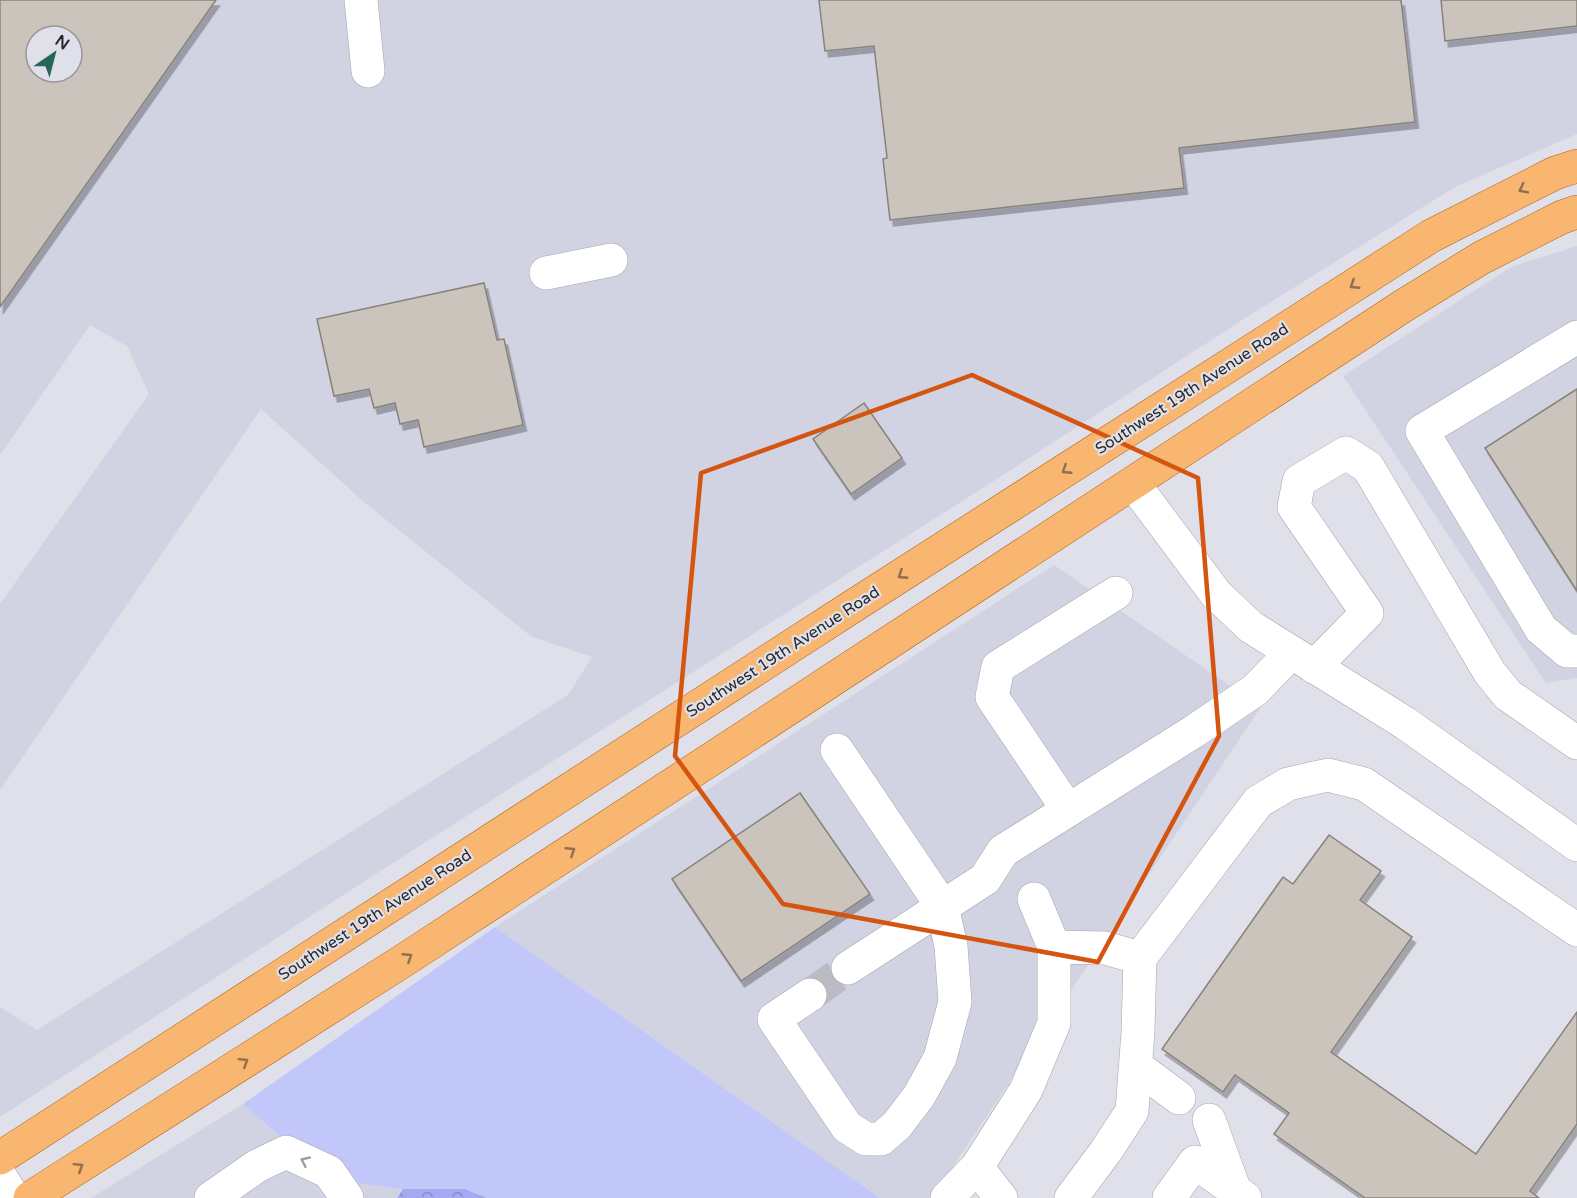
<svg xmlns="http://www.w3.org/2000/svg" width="1577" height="1198" font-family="'Varela Round',sans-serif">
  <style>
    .built { fill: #d1d3e3; fill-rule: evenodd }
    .grass { fill: #c2c7fa }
    .forest { fill: url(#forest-crowns) }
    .building { fill: #cbc4bd; stroke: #88827b; stroke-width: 1.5; fill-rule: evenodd; filter: url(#shadow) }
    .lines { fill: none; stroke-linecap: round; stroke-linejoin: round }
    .minor-tunnel { stroke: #babbc3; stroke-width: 33; stroke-dasharray: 33 16; stroke-linecap: butt }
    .minor-casing { stroke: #a4a5ae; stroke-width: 34 }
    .major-casing { stroke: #ad651b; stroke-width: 34 }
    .minor { stroke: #fff; stroke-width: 33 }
    .major { stroke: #f8b671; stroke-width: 33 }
    .oneway { stroke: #906f4e }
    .oneway2 { stroke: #9e9ea0 }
    .marked { fill: none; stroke: #d5540f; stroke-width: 4.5; stroke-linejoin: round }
    .labels { text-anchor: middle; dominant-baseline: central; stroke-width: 4.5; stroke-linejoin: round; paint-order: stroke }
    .street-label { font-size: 16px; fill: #28282c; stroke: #dfe0e9 }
  </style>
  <defs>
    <pattern id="forest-crowns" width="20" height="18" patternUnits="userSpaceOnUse" patternTransform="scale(1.5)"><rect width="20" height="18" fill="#a4aaf2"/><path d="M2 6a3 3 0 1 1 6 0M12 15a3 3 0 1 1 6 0" fill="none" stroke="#868ac4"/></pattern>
    <filter id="shadow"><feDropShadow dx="3.5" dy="6" stdDeviation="0" flood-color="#0004"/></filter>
  </defs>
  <rect width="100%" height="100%" fill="#dfe0e9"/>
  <g class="built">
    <path d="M0,0H1577V134L1455,187L1250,315L975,493L399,859L0,1117V1007L37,1030L568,695L592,657L532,637L364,502L261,409L0,790V604L149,394L127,346L90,325L0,455ZM36,36H72V72H36Z"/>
    <polygon points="1577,246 1577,678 1546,683 1343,376 1511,267"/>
    <polygon points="1054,565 1261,707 932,1198 880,1198 495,927"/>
    <polygon points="243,1104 290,1145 342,1181 403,1189 397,1198 91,1198"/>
  </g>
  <polygon class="grass" points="495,927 880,1198 487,1198 465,1189 403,1189 342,1181 290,1145 243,1104"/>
  <polygon class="forest" points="403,1189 465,1189 487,1198 397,1198"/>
  <g class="building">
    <path d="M0,0H216L0,307ZM36,36H72V72H36Z"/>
    <polygon points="819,0 1401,0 1415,122 1179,148 1184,188 890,220 883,159 887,158 874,46 825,51"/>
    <polygon points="1441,0 1577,0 1577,26 1445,41"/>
    <polygon points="484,283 497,340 504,339 523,425 424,447 418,420 400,424 395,403 374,408 369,389 334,396 317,319"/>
    <polygon points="1577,389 1577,591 1485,448"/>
    <polygon points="864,403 902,458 851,494 813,439"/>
    <polygon points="800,793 870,894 741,981 672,879"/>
    <polygon points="1329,835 1381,871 1360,900 1412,937 1331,1052 1476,1154 1577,1012 1577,1124 1530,1191 1539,1198 1365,1198 1274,1134 1289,1113 1235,1075 1223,1092 1162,1049 1283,877 1293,884"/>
  </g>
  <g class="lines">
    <polyline class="minor-tunnel" points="810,995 848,968"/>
    <defs>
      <g id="minor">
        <polyline points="361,0 368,71"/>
        <polyline points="546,273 611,260"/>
        <polyline points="1577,337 1422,431 1541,629 1567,651 1577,651"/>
        <polyline points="1133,483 1216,594 1251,627 1405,723 1577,845"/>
        <polyline points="1314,667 1367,613 1294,507 1299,481 1346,453 1368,467 1490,673 1508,695 1577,743"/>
        <polyline points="1068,810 992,697 998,667 1116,593"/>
        <polyline points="1054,947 1105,948 1140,958 1258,802 1288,784 1328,775 1364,784 1577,930"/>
        <polyline points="848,968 985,879 1003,851 1193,732 1255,690 1291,653"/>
        <polyline points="810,995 774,1019 847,1127 866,1139 881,1139 897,1125 919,1096 940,1058 955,1002 951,946 942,906 837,750"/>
        <polyline points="1136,1066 1179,1098"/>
        <polyline points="1209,1120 1235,1191"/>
        <polyline points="0,1176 14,1198"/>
        <polyline points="211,1198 257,1166 286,1152 329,1172 347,1198"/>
        <polyline points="947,1198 977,1167"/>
        <polyline points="1001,1198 977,1167 1026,1090 1054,1023 1054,947 1034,899"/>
        <polyline points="1071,1198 1106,1151 1132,1111 1138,1032 1140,958"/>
        <polyline points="1169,1198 1195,1162 1245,1198"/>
      </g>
      <g id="major">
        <polyline points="0,1158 847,610 1431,236 1555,173 1577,166"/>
        <polyline points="30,1198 409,957 1403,306 1481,258 1562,217 1577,212"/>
      </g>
    </defs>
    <use href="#minor" class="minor-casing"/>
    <use href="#major" class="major-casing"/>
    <use href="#minor" class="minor"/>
    <use href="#major" class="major"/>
  </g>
  <defs><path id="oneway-chevron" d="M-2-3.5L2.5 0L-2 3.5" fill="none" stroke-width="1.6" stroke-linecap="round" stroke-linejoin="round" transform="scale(1.5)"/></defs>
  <g class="oneway">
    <use href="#oneway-chevron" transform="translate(1523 189) rotate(153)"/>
    <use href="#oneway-chevron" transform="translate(1354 285) rotate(147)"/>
    <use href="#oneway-chevron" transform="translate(1066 470) rotate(147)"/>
    <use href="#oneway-chevron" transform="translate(902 575) rotate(147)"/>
    <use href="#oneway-chevron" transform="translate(571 851) rotate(-33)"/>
    <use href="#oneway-chevron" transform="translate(408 957) rotate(-33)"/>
    <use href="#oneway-chevron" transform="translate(244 1062) rotate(-32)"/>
    <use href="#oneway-chevron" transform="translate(79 1167) rotate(-32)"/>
  </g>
  <use class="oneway2" href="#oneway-chevron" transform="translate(305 1161) rotate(-155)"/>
  <path class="marked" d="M972,375L1198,478L1219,736L1098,962L783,904L675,756L701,473Z"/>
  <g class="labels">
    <g class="street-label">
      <text transform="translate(1192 389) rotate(-33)">Southwest 19th Avenue Road</text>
      <text transform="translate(783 652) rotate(-33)">Southwest 19th Avenue Road</text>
      <text transform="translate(375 915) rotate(-33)">Southwest 19th Avenue Road</text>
    </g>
  </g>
  <g transform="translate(54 54) rotate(35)"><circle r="28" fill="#dfe0e9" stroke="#96969d" stroke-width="1.5"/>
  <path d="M0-4.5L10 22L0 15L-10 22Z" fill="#266655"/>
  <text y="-9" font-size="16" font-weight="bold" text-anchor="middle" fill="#28282c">N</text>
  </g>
</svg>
